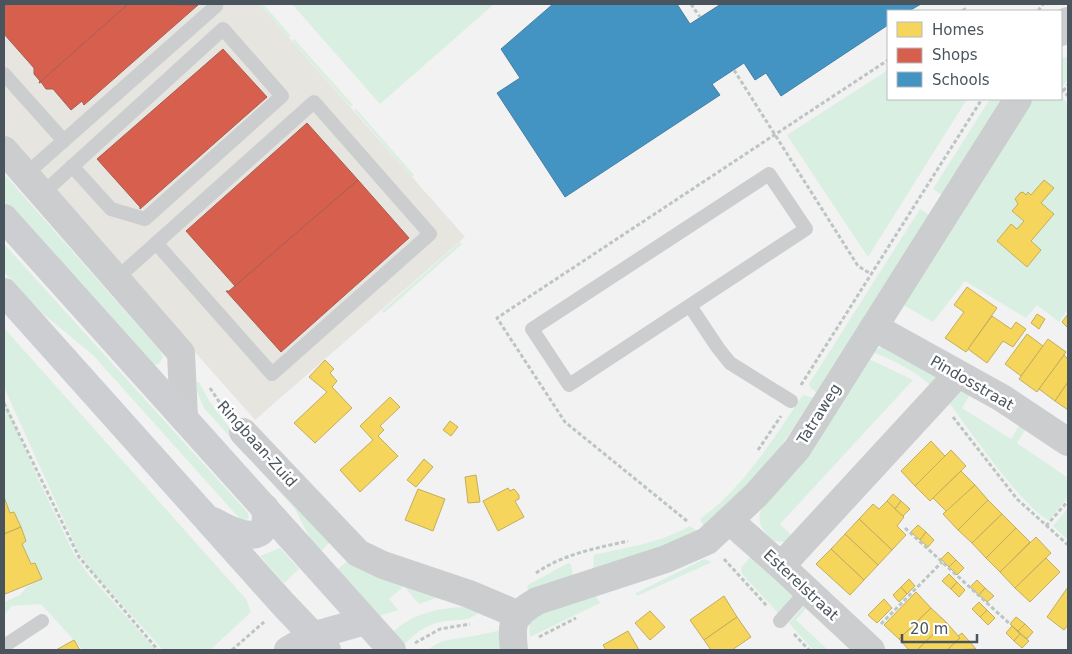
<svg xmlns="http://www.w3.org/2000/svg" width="1072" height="654" font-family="'DejaVu Sans',sans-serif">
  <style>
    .commercial { fill: #e6e5e0 }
    .green { fill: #d9efe2 }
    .homes { fill: #f6d55c; stroke: #c2ae5c }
    .shops { fill: #d6604d; stroke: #ac5c52 }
    .schools { fill: #4393c3; stroke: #4580a4 }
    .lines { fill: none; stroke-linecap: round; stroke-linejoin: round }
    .path { stroke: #bbc5c2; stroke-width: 3; stroke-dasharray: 4 2.5; stroke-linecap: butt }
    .lane { stroke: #cccdcf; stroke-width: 14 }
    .street { stroke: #cccdcf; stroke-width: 28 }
    .secondary { stroke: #ccced1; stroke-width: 28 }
    .labels { text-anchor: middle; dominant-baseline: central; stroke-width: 5; stroke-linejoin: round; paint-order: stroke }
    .street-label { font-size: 15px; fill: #4a545d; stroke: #fff }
  </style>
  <rect width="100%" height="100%" fill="#f2f2f2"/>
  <polygon class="commercial" points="4,4 259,4 465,237 255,420 4,136"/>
  <g class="green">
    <polygon points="259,4 263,4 291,36 289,38"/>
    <polygon points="292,4 494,4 380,104"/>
    <polygon points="294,39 353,105 351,107 292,41"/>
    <polygon points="1068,57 1068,80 1063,86 1061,85 1061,58"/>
    <polygon points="888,70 888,99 967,99 868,257 787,135"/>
    <polygon points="1061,97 1068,103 1068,309 1059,322 1037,305 1026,318 965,281 933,322 900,303 1031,99 1061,99"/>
    <polygon points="990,99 1003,99 942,195 933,189"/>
    <polygon points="356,109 414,175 412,177 354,110"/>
    <polygon points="4,174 161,352 163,357 159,364 153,365 148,363 4,203"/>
    <polygon points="920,209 929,215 817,393 810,387 809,384"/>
    <polygon points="460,242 462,244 384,313 382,311"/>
    <polygon points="4,244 248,513 249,518 245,521 241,520 93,355 36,308 4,272"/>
    <polygon points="4,328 246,599 251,612 210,650 163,650 92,571 79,553 4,387"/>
    <path d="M888,345L937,377L932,387C915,370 894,361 871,351Z"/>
    <path d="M867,358L913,380L780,524L792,536L785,542L774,541C764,532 756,524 761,510L796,466Z"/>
    <polygon points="196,382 199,382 208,399 225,422 331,539 331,541 321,551 312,542 295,509 204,408 197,392"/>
    <path d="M968,389L972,391L962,408L1011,439L1021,423L1027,427L1017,443L1068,478V497L1049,520C1028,514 966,426 950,404L961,392Z"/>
    <path d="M804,395L813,398L771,461L705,529L700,519C707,513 715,508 721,502C753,471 778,433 802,396Z"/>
    <polygon points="4,400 39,481 74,554 88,574 156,650 83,650 41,604 12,606 4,615 4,602 20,595 28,586 42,579 31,564 22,544 26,541 14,512 10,513 4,497 5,489 4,486"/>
    <polygon points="1068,508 1068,540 1053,526"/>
    <path d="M690,526L698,532L686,539L593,570L594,555C628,547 660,543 690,526Z"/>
    <polygon points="280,548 299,569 284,583 260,556"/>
    <polygon points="753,554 797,595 779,614 742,574 741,568"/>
    <polygon points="704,559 712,562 637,596 636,593"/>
    <polygon points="347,561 437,596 436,598 419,604 404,586 389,599 398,610 379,616 337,570"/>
    <polygon points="568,563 571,564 573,576 529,593 527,587 528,585"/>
    <polygon points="595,595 600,603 530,637 529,619 531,617"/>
    <polygon points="806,604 807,607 796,620 828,650 813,650 789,623"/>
    <path d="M463,607L470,608L478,611V613C469,622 458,619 447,621C429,623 417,631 405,644L394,633V631C412,614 439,608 463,607Z"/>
    <path d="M502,630L503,650H428C441,638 458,639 474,636C483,634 492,632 502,630Z"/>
  </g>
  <g class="homes">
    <polygon points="1044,180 1054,188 1041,203 1054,214 1031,241 1041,250 1027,267 997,241 1011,224 1017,229 1024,221 1012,211 1018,204 1015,199 1020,193 1023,192 1026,195 1028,192 1031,195"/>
    <polygon points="967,287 997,308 966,352 945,338 964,312 954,305"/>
    <polygon points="1037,314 1045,319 1039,329 1031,323"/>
    <polygon points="1068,314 1068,328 1062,322"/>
    <polygon points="992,316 1011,329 1016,322 1026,329 1013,347 1003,341 987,363 968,349"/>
    <polygon points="1027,334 1043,346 1021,376 1005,364"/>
    <polygon points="1048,339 1066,352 1037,392 1019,379"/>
    <polygon points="1064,355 1068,359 1068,382 1055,401 1039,389"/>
    <polygon points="325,360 334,369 330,373 337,381 332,387 352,408 315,443 294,423 327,392 309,377"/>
    <polygon points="1068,382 1068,410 1055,401"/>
    <polygon points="390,397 400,407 380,426 384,430 378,436 398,456 360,492 340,470 373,440 360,426"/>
    <polygon points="450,421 458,427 451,436 443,430"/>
    <polygon points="931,441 945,456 915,486 901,471"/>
    <polygon points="951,450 966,466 930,501 915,486"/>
    <polygon points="424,459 433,467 416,487 407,480"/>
    <polygon points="961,471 975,485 947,512 933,498"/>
    <polygon points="476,475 480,502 468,503 465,477"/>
    <polygon points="975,485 988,500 958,530 943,514"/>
    <polygon points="508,488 510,491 514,489 519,495 519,499 515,501 524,517 498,531 483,501"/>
    <polygon points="418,489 445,499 433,531 405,520"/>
    <polygon points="893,494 901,501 895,509 887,501"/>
    <polygon points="4,497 10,513 14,512 21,527 4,534"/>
    <polygon points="988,500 1002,514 972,543 958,530"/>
    <polygon points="887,501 904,517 897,526 906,535 892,550 859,519 873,504 879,509"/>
    <polygon points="901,501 910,509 903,516 895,509"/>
    <polygon points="1002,514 1016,528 986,558 972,543"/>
    <polygon points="859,519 892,550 878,565 845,534"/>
    <polygon points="918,525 926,532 920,540 911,532"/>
    <polygon points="21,527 26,541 22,544 31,564 35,563 42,579 5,594 4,589 4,534"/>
    <polygon points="1016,528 1030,542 1000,572 986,558"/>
    <polygon points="926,532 934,540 928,547 920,540"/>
    <polygon points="845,534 878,565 864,580 831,549"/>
    <polygon points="1036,537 1051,553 1015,588 1000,572"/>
    <polygon points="831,549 864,580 850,595 816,564"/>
    <polygon points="948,552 956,560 949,567 941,559"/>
    <polygon points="1046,558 1060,572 1030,602 1015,588"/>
    <polygon points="956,560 964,568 957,575 949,567"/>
    <polygon points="949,574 957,582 951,589 942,581"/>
    <polygon points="909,579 915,586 907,594 901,587"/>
    <polygon points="977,580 985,588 979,595 970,587"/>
    <polygon points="957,582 965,590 959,597 951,589"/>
    <polygon points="901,587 907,594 899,602 893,595"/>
    <polygon points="1068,587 1068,625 1064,630 1047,617"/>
    <polygon points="985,588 994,596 987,602 979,595"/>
    <polygon points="916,592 931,608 899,639 884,625"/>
    <polygon points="724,596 737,617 704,640 690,620"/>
    <polygon points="884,599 892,608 877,623 868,615"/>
    <polygon points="979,602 987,610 980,617 972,609"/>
    <polygon points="931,608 946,622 917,650 909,650 899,639"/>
    <polygon points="987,610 995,618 988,625 980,617"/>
    <polygon points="650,611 665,627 650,640 635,623"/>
    <polygon points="737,617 751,637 732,650 711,650 704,640"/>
    <polygon points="1016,617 1025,624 1018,631 1010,624"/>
    <polygon points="946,622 960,638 947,650 917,650"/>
    <polygon points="1025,624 1033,632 1027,639 1018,631"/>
    <polygon points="1012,626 1020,634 1014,641 1006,633"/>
    <polygon points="628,631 639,650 606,650 603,645"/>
    <polygon points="962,633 976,649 947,650 960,638 958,636"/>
    <polygon points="1020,634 1029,641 1022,648 1014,641"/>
    <polygon points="74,640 80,650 56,650"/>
  </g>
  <g class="shops">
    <polygon points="4,4 128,4 39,83 40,81 34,74 34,68 4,34"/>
    <polygon points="128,4 198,5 84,105 82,101 71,110 53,89 46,89 41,82 39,83"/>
    <polygon points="223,49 267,97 140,209 140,207 97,159"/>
    <polygon points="307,123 358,180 235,286 186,231"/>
    <polygon points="358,180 409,238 281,352 226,291 229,291"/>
  </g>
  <polygon class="schools" points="553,4 677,4 690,24 721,4 921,4 909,11 888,11 888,25 781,96 766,73 755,80 744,63 712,84 720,95 565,197 497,93 520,78 501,49"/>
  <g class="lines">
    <g class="path">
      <polyline points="691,4 700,17"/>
      <polyline points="962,11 965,9 967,11"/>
      <polyline points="1038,11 1043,4"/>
      <polyline points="734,70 858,266 871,274"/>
      <polyline points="1061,89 1068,96"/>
      <polyline points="1063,91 1068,85"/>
      <polyline points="801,385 982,99"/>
      <polyline points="210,388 226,412"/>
      <polyline points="4,403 79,557 158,650"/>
      <polyline points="953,417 1017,499 1068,545"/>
      <polyline points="758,450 781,416"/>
      <polyline points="687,521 565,422 497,318 888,60"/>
      <polyline points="1046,526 1068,501"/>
      <polyline points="905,528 1010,624"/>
      <polyline points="724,559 767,606"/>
      <path d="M536,573C563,554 597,548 628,541"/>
      <polyline points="881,624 942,562"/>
      <polyline points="794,634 809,650"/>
      <polyline points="539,637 576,618"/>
      <polyline points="415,643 440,629 470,624"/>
      <polyline points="232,650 264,622"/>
    </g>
    <g class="lane">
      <polyline points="4,74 64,141"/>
      <polygon points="769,174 806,229 569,385 532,329"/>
      <polyline points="25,175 216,6 215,4"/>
      <polyline points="42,194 223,29 282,96 145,219 111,209 72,166"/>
      <polyline points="116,279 314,102 430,234 272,374 156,243"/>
      <polyline points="690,306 718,348 730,363 791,401"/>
      <polyline points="780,621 807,591"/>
      <polyline points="4,646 42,621"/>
    </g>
    <g class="street">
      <polyline points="1061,32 1068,21"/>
      <polyline points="4,150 181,353 184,418"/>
      <polyline points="874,327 1002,398 1068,442"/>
      <polyline points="243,432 358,553 383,565 469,594 519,615"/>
      <polyline points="730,521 781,566 871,650"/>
      <polyline points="781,566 958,374"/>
      <path d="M514,650C511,622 512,616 537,601L666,559L707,541L756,495L797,449L1018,99"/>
    </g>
    <g class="secondary">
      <polyline points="4,218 392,650"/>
      <polyline points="4,292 284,605 327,650"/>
      <path d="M213,521C234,533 272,550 265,508"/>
      <polyline points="288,650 312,636 365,621"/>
    </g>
  </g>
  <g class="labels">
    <g class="street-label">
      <text transform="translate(972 383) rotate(30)">Pindosstraat</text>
      <text transform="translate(819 414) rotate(-58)">Tatraweg</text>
      <text transform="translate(257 444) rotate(48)">Ringbaan-Zuid</text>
      <text transform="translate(801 585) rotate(43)">Esterelstraat</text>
    </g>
  </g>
  <rect width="1072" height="654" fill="none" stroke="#4a545d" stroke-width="10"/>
  <rect x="887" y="10" width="175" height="90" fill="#ffffff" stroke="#b7bbbe"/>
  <rect x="897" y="22" width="25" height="15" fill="#f6d55c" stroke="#b7bbbe"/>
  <text x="932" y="35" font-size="15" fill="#4a545d">Homes</text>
  <rect x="897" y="48" width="25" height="15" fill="#d6604d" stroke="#b7bbbe"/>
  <text x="932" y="60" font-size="15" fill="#4a545d">Shops</text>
  <rect x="897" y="72" width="25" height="15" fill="#4393c3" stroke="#b7bbbe"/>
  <text x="932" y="85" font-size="15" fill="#4a545d">Schools</text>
  <path d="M902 634v8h75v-8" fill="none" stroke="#4a545d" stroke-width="2.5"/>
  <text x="910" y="634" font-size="15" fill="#4a545d" stroke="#ffffff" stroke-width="4" paint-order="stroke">20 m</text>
</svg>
